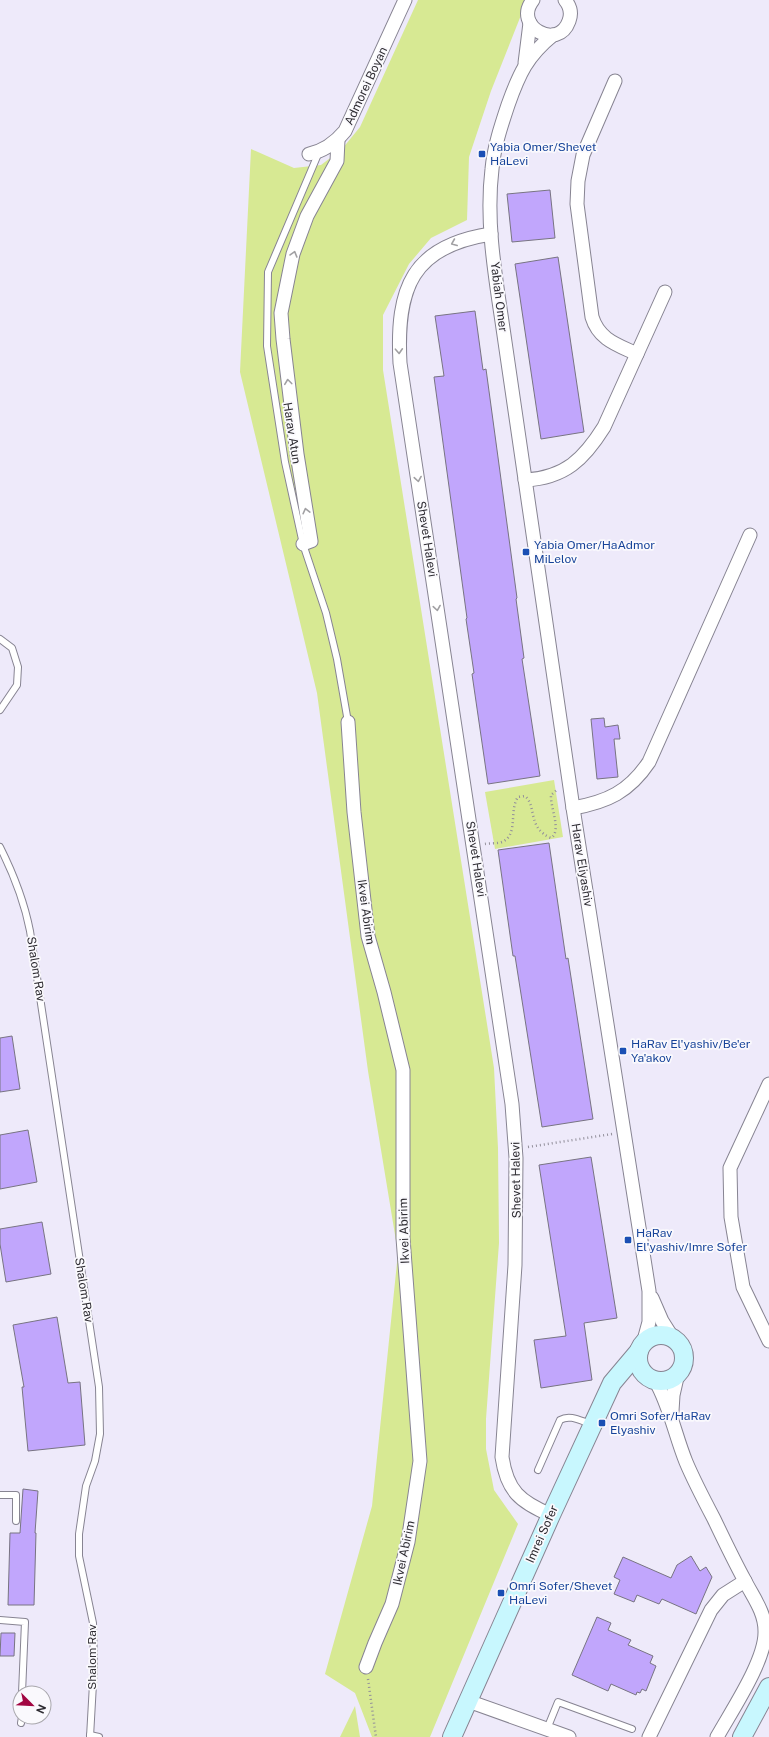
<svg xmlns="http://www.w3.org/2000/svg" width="769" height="1737" font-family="'Public Sans',sans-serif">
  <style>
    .green { fill: #d7e993 }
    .building { fill: #c1a6fc; stroke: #787482 }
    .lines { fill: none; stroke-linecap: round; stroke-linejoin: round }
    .lane-casing { stroke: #878492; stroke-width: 8 }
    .street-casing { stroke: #878492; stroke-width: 15 }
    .secondary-casing { stroke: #878492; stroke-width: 20 }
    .path { stroke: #928f9a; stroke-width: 2.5; stroke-dasharray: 1 3; stroke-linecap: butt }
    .lane { stroke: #fff; stroke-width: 6 }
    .street { stroke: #fff; stroke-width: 13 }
    .secondary { stroke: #c8f7fe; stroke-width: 18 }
    .oneway { stroke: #a1a0a3 }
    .transit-dot { fill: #1a4fb4; stroke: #faf9fd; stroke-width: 1.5 }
    .labels { text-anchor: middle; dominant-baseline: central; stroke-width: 3.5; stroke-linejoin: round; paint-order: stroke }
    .street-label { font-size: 12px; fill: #2e2c32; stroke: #faf9fd }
    .transit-label { font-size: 12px; fill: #164399; stroke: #faf9fd; text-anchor: start }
  </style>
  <rect width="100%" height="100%" fill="#eeeafa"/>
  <g class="green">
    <polygon points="418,0 527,0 491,91 469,157 467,220 431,238 409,264 383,315 383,370 494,1068 498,1148 499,1243 486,1419 486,1449 494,1490 518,1524 430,1737 372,1737 355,1693 325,1674 372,1506 398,1253 368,1071 317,693 240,372 251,149 294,168 321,165 342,149 360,127"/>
    <polygon points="554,780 563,837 495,849 485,792"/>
    <polygon points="355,1706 360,1737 340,1737"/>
  </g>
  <g class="building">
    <polygon points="550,190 555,238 512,242 507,194"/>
    <polygon points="558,257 584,432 541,439 515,264"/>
    <polygon points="475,311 483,370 486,369 500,472 517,598 516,599 524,658 522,659 540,776 488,784 472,674 474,673 466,619 467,618 434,377 444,376 435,316"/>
    <polygon points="604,718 605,727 618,725 620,739 614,739 618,777 597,779 591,719"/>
    <polygon points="549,843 566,959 568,958 593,1119 542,1127 515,956 513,956 498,850"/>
    <polygon points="12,1036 20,1089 0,1092 0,1038"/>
    <polygon points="28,1130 37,1182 0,1189 0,1135"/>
    <polygon points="591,1157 617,1318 584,1323 592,1380 541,1388 534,1340 566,1336 539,1165"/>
    <polygon points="42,1222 51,1274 6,1282 0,1244 0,1229"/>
    <polygon points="57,1317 68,1383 80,1382 85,1445 28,1451 22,1387 24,1387 13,1325"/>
    <polygon points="23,1489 38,1491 35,1533 36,1533 34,1605 8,1605 10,1533 20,1533"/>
    <polygon points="691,1556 700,1571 706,1567 712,1577 696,1614 662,1599 659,1604 637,1595 634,1602 614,1594 620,1580 614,1577 623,1557 671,1578 677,1565"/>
    <polygon points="597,1617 611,1623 608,1630 631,1640 628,1645 653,1656 650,1663 656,1666 646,1691 642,1689 640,1693 637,1692 636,1695 611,1684 608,1691 572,1675"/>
    <polygon points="1,1633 15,1633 14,1656 0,1656"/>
  </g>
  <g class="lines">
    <defs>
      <g id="lane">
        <polyline points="319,152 268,272 267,346 285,462 303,544 326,613 337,659 348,722"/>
        <polyline points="0,639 12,648 18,667 17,685 0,710"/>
        <path d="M0,847C14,875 24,900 30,931L99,1387L100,1434L95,1461L86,1486L79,1534V1556L93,1623L94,1666L90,1737"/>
        <path d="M538,1470L560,1420C570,1414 581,1421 591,1424"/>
        <polyline points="0,1495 16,1495 16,1521"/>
        <polyline points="0,1620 25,1622 22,1693"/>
        <polyline points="21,1723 22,1717"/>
        <polyline points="547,1729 558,1702 632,1729"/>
        <polyline points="90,1735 99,1737"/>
      </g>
      <g id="street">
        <path d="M533,0C512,26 558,52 569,21C572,13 570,6 565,0"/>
        <path d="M553,35C527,56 519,74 508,105C501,126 494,147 492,169C485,226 497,285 505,342L573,808L649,1291V1322L643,1344"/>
        <polyline points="525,63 530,23"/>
        <path d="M615,81L583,155L578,181L577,204L592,317C599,340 618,345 637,354"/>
        <path d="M309,154C324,151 335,143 345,131L405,0"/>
        <path d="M491,234C412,246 396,288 400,363L512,1104L516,1158L515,1265L502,1457C507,1491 520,1502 551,1515"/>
        <path d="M525,480C565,478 584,459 604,427L665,292"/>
        <polyline points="303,544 311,541 297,454 283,339 281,313 293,254 307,216 337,161 338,140"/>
        <polyline points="348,722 354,812 368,936 384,992 403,1070 403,1238 420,1461 408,1542 392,1604 375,1643 366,1667"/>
        <path d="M573,808C607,802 629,792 649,762L750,535"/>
        <polyline points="769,1084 730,1168 731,1217 743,1287 769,1341"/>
        <polyline points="652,1298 662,1321 674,1340"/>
        <path d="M655,1380C670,1406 675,1435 686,1462C694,1481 704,1500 714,1519C724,1540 734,1561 745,1581C753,1597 765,1612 765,1631C766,1660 732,1710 717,1737"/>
        <polyline points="672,1411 673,1395 678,1373"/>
        <polyline points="468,1701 569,1737"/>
        <polyline points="649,1737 711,1610 723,1595 745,1581"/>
      </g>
      <g id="secondary">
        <circle cx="661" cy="1358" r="23"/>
        <polyline points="452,1737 551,1515 612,1383 639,1351"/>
        <polyline points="742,1737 769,1687"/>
      </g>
    </defs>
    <use href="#lane" class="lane-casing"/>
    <use href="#street" class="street-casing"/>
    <use href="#secondary" class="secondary-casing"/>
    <g class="path">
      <path d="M485,844C490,843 499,844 504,841C518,833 509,810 518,797L525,796C537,806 527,828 551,838C562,831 550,807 551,795L558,789"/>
      <polyline points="528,1147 612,1134"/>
      <polyline points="368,1679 376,1737"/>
    </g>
    <use href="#lane" class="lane"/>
    <use href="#street" class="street"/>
    <use href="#secondary" class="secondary"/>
  </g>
  <defs><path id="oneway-chevron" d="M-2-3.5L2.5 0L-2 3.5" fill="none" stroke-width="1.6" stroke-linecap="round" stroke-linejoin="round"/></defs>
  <g class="oneway">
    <use href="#oneway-chevron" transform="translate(454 243) rotate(157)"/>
    <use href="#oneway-chevron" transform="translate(294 254) rotate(-74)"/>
    <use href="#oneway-chevron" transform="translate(399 351) rotate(87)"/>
    <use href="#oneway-chevron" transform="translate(288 382) rotate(-97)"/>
    <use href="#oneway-chevron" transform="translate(418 479) rotate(81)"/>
    <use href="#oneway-chevron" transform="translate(306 511) rotate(-104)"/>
    <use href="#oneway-chevron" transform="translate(437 608) rotate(81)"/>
  </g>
  <g class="transit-dot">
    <rect x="478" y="150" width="8" height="8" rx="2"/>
    <rect x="522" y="548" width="8" height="8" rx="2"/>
    <rect x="619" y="1047" width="8" height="8" rx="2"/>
    <rect x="624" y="1236" width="8" height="8" rx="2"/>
    <rect x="598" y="1419" width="8" height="8" rx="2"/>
    <rect x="497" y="1589" width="8" height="8" rx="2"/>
  </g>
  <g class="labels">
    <g class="street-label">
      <text transform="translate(366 86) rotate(-65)">Admorei Boyan</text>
      <text transform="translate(499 297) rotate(83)">Yabiah Omer</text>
      <text transform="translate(292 433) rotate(81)">Harav Atun</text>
      <text transform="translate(427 539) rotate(81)">Shevet Halevi</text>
      <text transform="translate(476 859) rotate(81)">Shevet Halevi</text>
      <text transform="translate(582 865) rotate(81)">Harav Eliyashiv</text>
      <text transform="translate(366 912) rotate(82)">Ikvei Abirim</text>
      <text transform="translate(36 969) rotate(81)">Shalom Rav</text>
      <text transform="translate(516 1180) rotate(-91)">Shevet Halevi</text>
      <text transform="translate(404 1231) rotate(-92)">Ikvei Abirim</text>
      <text transform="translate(84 1290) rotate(81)">Shalom Rav</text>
      <text transform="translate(542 1534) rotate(-66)">Imrei Sofer</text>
      <text transform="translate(404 1553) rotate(-78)">Ikvei Abirim</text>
      <text transform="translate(92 1657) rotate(-90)">Shalom Rav</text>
    </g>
    <g class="transit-label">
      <text x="490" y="147">Yabia Omer/Shevet<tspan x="490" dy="14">HaLevi</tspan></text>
      <text x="534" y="545">Yabia Omer/HaAdmor<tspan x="534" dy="14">MiLelov</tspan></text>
      <text x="631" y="1044">HaRav El'yashiv/Be'er<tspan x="631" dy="14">Ya'akov</tspan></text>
      <text x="636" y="1233">HaRav<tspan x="636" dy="14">El'yashiv/Imre Sofer</tspan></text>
      <text x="610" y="1416">Omri Sofer/HaRav<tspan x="610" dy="14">Elyashiv</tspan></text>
      <text x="509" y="1586">Omri Sofer/Shevet<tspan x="509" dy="14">HaLevi</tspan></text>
    </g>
  </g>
  <g transform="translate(32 1705) rotate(114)"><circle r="19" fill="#faf9fd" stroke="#a8a7ac"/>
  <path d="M0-3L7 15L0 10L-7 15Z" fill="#a20642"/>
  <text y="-6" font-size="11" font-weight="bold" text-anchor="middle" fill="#2e2c32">N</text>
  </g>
</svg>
